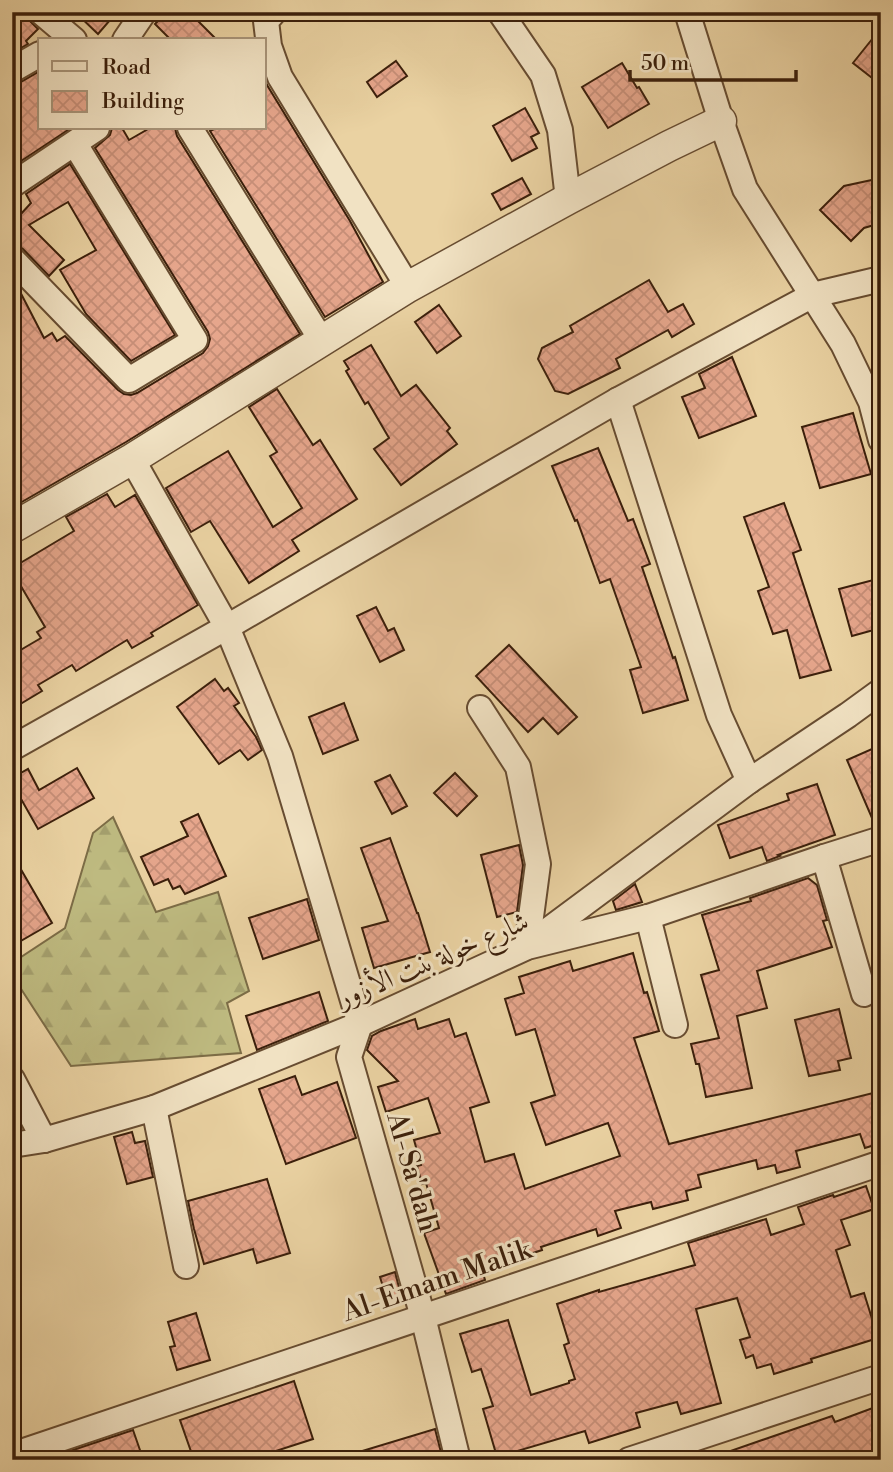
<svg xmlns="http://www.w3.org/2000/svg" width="893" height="1472" font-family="'Libre Bodoni',Amiri,serif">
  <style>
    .forest { fill: url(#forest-firs); stroke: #7c6c46; stroke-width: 2 }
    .building { fill: url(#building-cross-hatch); stroke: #3b1f0b; stroke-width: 2 }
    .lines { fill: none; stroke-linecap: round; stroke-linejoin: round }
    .minor-casing { stroke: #674c31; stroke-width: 28 }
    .tertiary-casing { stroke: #674c31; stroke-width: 33 }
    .minor { stroke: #f1e2c3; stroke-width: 24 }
    .tertiary { stroke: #f1e2c3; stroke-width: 30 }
    .labels { text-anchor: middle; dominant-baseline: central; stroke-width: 6; stroke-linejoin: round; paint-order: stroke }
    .street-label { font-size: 28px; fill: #3b1f0b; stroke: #f1e2c3 }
  </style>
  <defs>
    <pattern id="forest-firs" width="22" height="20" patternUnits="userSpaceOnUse" patternTransform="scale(1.75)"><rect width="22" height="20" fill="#beba80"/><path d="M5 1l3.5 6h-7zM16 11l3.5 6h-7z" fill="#a49f6d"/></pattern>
    <pattern id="building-cross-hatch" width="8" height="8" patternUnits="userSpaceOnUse" patternTransform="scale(1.75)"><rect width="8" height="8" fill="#e6a68c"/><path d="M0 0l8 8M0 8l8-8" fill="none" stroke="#c68e77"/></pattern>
  </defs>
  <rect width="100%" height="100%" fill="#ead2a2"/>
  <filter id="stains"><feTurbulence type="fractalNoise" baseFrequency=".00286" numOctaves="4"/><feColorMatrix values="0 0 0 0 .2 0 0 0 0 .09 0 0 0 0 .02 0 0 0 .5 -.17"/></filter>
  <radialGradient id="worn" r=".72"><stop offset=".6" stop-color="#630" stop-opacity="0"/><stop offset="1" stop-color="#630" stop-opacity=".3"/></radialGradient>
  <polygon class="forest" points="113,817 156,912 218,892 249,991 227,1003 241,1053 71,1066 12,975 12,963 65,928 93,833"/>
  <g class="building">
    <polygon points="12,12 27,12 27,18 38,29 26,41 28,44 12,53"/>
    <polygon points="75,12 117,12 98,34"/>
    <polygon points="167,12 189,12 217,40 171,40 155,24"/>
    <polygon points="881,28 881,85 853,63"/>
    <polygon points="396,61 407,76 377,97 367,82"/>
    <polygon points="622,63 637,88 639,87 649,104 608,128 582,87"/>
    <polygon points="40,71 40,128 71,128 12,167 12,85 19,83"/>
    <polygon points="264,77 267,85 350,221 383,282 325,317 210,131 216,128 264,128"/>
    <polygon points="525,108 539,133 531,137 537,148 512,161 493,126"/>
    <polygon points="112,128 122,128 129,140 150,128 175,128 177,136 300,334 126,442 20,503 12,491 12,281 16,284 44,338 52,333 57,341 65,336 118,390 124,394 131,395 137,393 203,353 208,346 210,339 208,332 95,148 110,135"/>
    <polygon points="70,164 175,335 131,361 86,314 60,270 96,250 68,202 29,225 64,260 49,276 23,249 17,245 12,245 12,208 20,215 31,203 26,194"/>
    <polygon points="522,178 531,194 501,210 492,194"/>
    <polygon points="881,178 881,223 864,228 851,241 820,210 844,186"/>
    <polygon points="649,280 668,312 683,304 694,324 672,337 668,330 616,359 620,368 568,394 555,391 538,359 542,348 573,332 570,326"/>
    <polygon points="439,305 461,336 437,353 415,322"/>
    <polygon points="371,345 401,396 416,385 450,428 447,431 457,444 401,485 374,449 389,438 368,402 365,404 346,371 349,369 344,361"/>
    <polygon points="732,357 756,416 699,438 682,397 705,388 699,374"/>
    <polygon points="277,389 313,445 320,440 357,499 292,540 299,551 249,583 210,521 191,532 166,488 228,451 273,527 302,508 270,456 277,452 249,407"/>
    <polygon points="853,413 871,474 820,488 802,427"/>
    <polygon points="598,448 628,521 633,519 650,564 642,567 673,658 675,657 688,700 643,713 630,670 641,667 610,579 600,583 577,520 575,521 552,466"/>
    <polygon points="107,494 115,507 135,495 198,605 151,633 153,636 132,648 127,640 76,671 72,665 38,685 42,691 12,709 12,655 41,638 37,632 45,627 12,571 12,568 74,531 66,517"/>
    <polygon points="784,503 801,550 793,553 831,670 800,678 787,630 773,634 758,591 769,587 744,517"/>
    <polygon points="881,578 881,628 852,636 839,589"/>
    <polygon points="376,607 388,631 394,628 404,650 380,662 357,616"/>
    <polygon points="509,645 577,717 558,734 543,718 528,732 476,676"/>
    <polygon points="215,679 224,691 228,688 239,703 234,706 256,737 262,750 248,760 240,750 219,764 177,707"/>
    <polygon points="344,703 358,740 323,754 309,717"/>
    <polygon points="881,745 881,825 875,825 847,760"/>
    <polygon points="77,768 94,798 38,829 12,783 12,778 28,769 39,790"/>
    <polygon points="455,773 477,796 457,816 434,793"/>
    <polygon points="390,775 407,806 392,814 375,782"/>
    <polygon points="817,784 835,835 778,855 780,856 767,861 762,847 730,858 718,825 789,800 787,794"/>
    <polygon points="198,814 226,876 185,894 180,886 173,889 168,879 154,885 141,857 188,836 181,822"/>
    <polygon points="390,838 417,913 418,913 430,952 374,968 362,928 388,921 361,848"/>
    <polygon points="519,845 523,865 517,912 497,917 481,855"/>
    <polygon points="12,854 52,923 12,946"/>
    <polygon points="808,878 817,885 827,920 823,921 832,947 757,971 767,1008 737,1016 752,1088 706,1097 699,1064 696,1064 691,1044 719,1038 701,975 719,970 702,915 751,901 750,898"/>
    <polygon points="635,884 642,902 616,910 613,901"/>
    <polygon points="307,899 319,940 263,959 249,918"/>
    <polygon points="633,953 644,993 647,992 659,1031 634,1038 669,1144 881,1091 881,1143 865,1148 860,1134 796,1151 800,1167 777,1173 775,1165 758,1169 756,1160 698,1175 701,1187 686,1191 688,1200 653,1209 651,1202 615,1211 621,1228 598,1236 596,1229 541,1247 542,1250 482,1270 485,1280 446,1294 424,1233 439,1228 426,1183 422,1184 417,1166 421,1165 414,1140 440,1133 428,1098 386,1112 378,1087 398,1081 367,1050 372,1036 381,1031 415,1019 418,1029 449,1019 455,1037 466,1033 489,1102 470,1108 485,1162 514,1154 525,1189 620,1156 608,1123 546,1145 531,1103 555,1095 535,1029 516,1035 505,999 524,993 519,977 570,961 573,971"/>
    <polygon points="319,992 328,1021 257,1050 246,1016"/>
    <polygon points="839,1009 851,1058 838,1061 840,1070 809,1076 795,1020"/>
    <polygon points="295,1076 302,1095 337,1082 356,1138 286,1164 259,1089"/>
    <polygon points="132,1132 135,1143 145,1141 153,1177 127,1184 114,1137"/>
    <polygon points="267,1179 290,1253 257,1263 253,1249 204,1264 194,1229 188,1201"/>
    <polygon points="866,1186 874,1209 841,1220 850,1245 836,1250 851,1297 864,1293 878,1338 811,1359 812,1362 774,1374 771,1364 757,1368 753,1355 746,1358 740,1340 750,1337 737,1298 696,1309 721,1403 681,1414 677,1402 636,1413 640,1427 589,1443 585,1431 497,1457 483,1409 493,1406 481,1369 472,1372 460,1334 508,1320 531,1395 569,1383 569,1381 575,1379 564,1345 569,1343 557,1304 599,1290 599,1292 695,1265 688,1243 717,1234 766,1219 771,1235 804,1224 798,1207 833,1195 834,1197"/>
    <polygon points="395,1272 402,1299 388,1303 380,1277"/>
    <polygon points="196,1313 210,1360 177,1370 170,1347 175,1346 168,1322"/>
    <polygon points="294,1381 313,1439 248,1460 194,1460 180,1420"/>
    <polygon points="881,1405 881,1460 714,1460 713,1457 832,1416 835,1422"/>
    <polygon points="435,1429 443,1460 349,1460 349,1455"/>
    <polygon points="133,1430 141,1453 135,1455 136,1460 53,1460 52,1457"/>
  </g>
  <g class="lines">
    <defs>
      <g id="minor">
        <polyline points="41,12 74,40"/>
        <polyline points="274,12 266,21 269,46 280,77 408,287"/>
        <polyline points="500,12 543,75 560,130 568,199"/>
        <polyline points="687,12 721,121 745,189 843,344 871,402 881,440"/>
        <polyline points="125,40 144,12"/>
        <polyline points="12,70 40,54"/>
        <polyline points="190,128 322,341"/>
        <polyline points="12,185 97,128"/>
        <polyline points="12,259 129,380 195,340 75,144"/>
        <polyline points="618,400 719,715 749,781"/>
        <polyline points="132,459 227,627 280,756 360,1024 349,1057 423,1317 458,1460"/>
        <polyline points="480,708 518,767 538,864 527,947"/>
        <polyline points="12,748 227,627 618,400 813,295 881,279"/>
        <polyline points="824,857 864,994"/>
        <polyline points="648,917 675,1025"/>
        <polyline points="535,940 749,781 848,715 881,691"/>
        <polyline points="12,1079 44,1140"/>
        <polyline points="154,1108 186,1266"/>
        <polyline points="12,1145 44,1140 154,1108 360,1024 527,947 648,917 824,857 881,839"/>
        <polyline points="12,1455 881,1163"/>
        <polyline points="629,1460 881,1377"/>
      </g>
      <polyline id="tertiary" points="12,528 132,459 408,287 568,199 669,146 721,121"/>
    </defs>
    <use href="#minor" class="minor-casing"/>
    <use href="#tertiary" class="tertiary-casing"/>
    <use href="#minor" class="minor"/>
    <use href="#tertiary" class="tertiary"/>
  </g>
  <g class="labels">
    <g class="street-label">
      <text transform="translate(433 960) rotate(-23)">شارع خولة بنت الأزور</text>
      <text transform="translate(412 1172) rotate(74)">Al-Sa'dah</text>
      <text transform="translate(437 1281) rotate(-19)">Al-Emam Malik</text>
    </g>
  </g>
  <rect width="893" height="1472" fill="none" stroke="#ead2a2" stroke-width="42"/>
  <rect x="14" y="14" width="865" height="1444" fill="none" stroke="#3b1f0b" stroke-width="3.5"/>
  <rect x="21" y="21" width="851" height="1430" fill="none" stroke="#3b1f0b" stroke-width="2"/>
  <rect x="38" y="38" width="228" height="91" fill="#f1e2c3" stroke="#a89479" stroke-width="2"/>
  <rect x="52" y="61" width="35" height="10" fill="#f1e2c3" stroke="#a89479" stroke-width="2"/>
  <text x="102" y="74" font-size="21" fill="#3b1f0b">Road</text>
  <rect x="52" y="91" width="35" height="21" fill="url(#building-cross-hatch)" stroke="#a89479" stroke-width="2"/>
  <text x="102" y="108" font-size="21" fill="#3b1f0b">Building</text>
  <path d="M630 70v10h166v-10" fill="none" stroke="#3b1f0b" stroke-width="3.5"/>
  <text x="641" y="70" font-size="21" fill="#3b1f0b" stroke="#f1e2c3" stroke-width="5" paint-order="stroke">50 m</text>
  <rect width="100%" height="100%" filter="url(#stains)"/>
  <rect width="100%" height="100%" fill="url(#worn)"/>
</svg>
